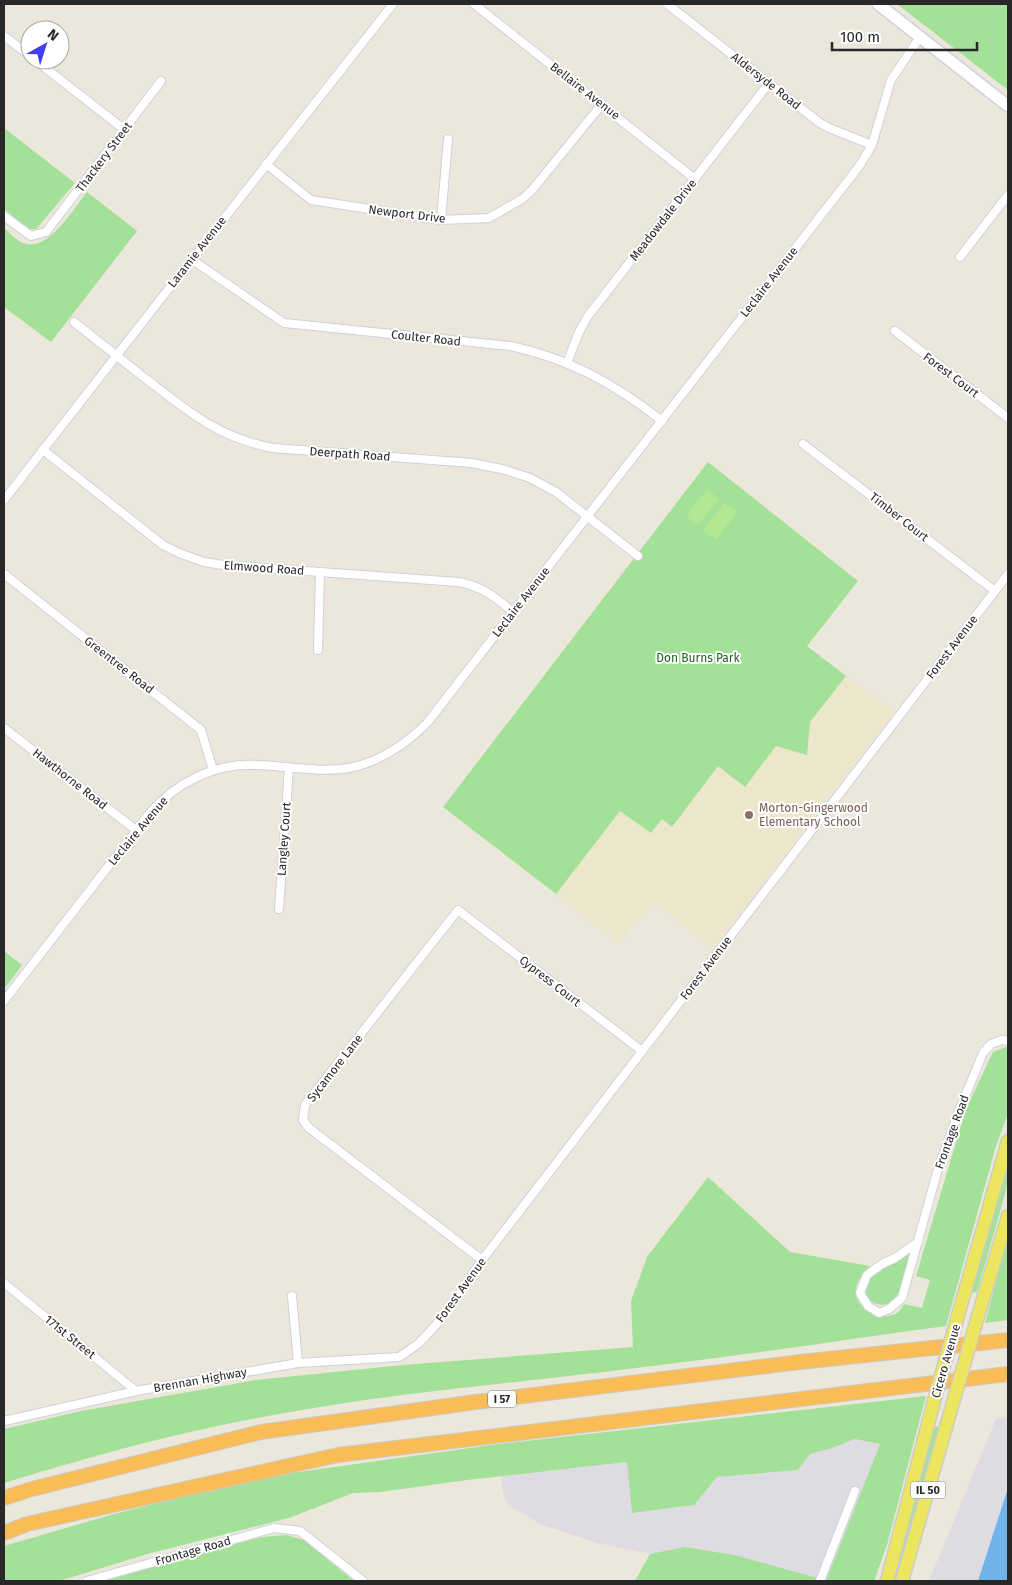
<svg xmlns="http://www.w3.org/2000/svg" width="1012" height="1585" font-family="'Fira Sans',sans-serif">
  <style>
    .industrial { fill: #dfdbe3 }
    .education { fill: #ece7ca }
    .green { fill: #a3e098 }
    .pitch { fill: #b4e794 }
    .water { fill: #70b2ea }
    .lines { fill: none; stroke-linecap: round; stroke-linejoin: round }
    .street-casing { stroke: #d0d0e1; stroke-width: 10 }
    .secondary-casing { stroke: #d0d0e1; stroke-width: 14 }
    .primary-casing { stroke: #cbcbcb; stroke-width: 15 }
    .highway-casing { stroke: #cbcbcb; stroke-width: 16 }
    .street { stroke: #fff; stroke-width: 8 }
    .secondary { stroke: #fff; stroke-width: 11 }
    .primary { stroke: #ece65e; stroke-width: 12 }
    .highway { stroke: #f9bc57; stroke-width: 14 }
    .primary-bridge-casing { stroke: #cbcbcb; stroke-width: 15; stroke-linecap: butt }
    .primary-bridge { stroke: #ece65e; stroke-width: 12 }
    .education-dot { fill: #8d6e63; stroke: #fff; stroke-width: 2 }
    .labels { text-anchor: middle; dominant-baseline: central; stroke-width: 4; stroke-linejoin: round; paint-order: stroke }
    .shield { fill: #fff; stroke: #686868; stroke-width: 1 }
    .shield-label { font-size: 11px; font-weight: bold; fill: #282828 }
    .street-label { font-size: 12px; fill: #282828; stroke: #fff }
    .park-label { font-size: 12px; fill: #1d621b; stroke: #fff }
    .education-label { font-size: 12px; fill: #785e54; stroke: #fff; text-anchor: start }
  </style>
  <rect width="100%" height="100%" fill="#ebe7da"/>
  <g class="industrial">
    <polygon points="1008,1418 1008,1581 929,1581 996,1419"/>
    <polygon points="855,1439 880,1444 826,1581 735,1555 684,1547 650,1554 597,1543 543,1525 509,1506 503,1493 501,1476 628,1462 633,1513 694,1505 717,1477 798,1470 810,1454 832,1448"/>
  </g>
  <polygon class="education" points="846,676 894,712 714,948 653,901 619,943 556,894 620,810 651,833 662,819 672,827 718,766 776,746 806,754 810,722"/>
  <g class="green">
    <polygon points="897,4 1008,4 1008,90"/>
    <polygon points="4,128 75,183 36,229 29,229 4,209"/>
    <path d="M87,192L137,231L51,342L4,307V228C9,232 16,240 23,243C48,253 73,209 87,192Z"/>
    <polygon points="708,462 858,581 807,646 846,676 810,722 807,755 776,746 745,787 718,766 672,827 662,819 651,833 620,811 556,894 443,807"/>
    <polygon points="4,951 22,965 4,989"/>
    <path d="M1006,1047H1008V1113L996,1146L946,1326C843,1340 740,1356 636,1368C517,1383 397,1392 279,1414C186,1430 94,1455 4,1483V1429L81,1411L256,1380L403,1365L633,1347L631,1301L647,1257L708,1177L790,1252L870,1266C866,1271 860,1277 858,1282C847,1304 878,1324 897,1313C899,1312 902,1307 904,1304L922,1308L930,1280L916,1276L966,1109L993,1052Z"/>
    <polygon points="1008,1162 1008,1179 1005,1194 977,1292 971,1293"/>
    <polygon points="1008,1238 1008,1320 985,1323"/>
    <path d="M909,1254C906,1267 904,1287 895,1298C881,1314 858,1299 867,1281C873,1271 899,1260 909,1254Z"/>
    <polygon points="926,1396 887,1545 874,1581 826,1581 880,1444 855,1439 832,1448 810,1454 798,1470 717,1477 694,1505 632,1513 627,1462 467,1480 380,1492 353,1493 289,1518 151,1553 59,1581 4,1581 4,1546 114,1514 207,1491 292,1473 498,1444"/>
    <polygon points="940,1426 902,1563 895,1581 892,1581 934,1427"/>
    <polygon points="286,1535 304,1540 354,1581 110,1581 109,1578 262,1537"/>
    <polygon points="684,1547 735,1555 817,1578 815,1581 635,1581 650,1554"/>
  </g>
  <g class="pitch">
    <polygon points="707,489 719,499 698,526 686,516"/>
    <polygon points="724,503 737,512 716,540 703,530"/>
  </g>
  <polygon class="water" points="1008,1488 1008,1581 978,1581"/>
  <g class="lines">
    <defs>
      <g id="street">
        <polyline points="474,4 695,179"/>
        <polyline points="667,4 820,123 829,128 872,145"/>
        <polyline points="4,36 30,56"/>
        <polyline points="35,60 125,130"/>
        <polyline points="266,164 311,200 441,220 489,218 522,199 533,189 602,104"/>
        <polyline points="4,216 31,236 46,232 161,81"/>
        <polyline points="441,220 448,139"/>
        <polyline points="960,257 1008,195"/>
        <path d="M191,259L284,323L511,346C570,359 615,384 662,421"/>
        <path d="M74,322C98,341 122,360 146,379C189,412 219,438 273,448L472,463L506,470L530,478L556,492L638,556"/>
        <polyline points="895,331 1008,418"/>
        <polyline points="567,363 579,332 588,316 769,83"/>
        <polyline points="803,444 995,591"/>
        <path d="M43,450L163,545L179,553L204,562L223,565L458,582C482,586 495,597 513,612"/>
        <path d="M4,500C133,334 262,169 393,4"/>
        <polyline points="4,574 201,730 213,770"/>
        <polyline points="318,650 320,572"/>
        <polyline points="4,728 136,830"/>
        <polyline points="279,909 289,768"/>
        <path d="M4,1001L148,815C175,783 215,762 258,765C288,766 319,773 349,768C379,762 406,744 427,723L860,165L872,145L891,80L920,37"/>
        <polyline points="918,1242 895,1258 882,1264 867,1275 860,1293 868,1306 879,1313 889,1309 902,1298 938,1169 959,1111 983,1053 991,1044 1002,1040 1008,1041"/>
        <polyline points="482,1260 309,1128 303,1120 305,1105 458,910 642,1051"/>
        <polyline points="4,1283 136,1391"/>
        <polyline points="292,1296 298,1363"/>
        <polyline points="4,1421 136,1391 298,1363 399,1357 418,1344 436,1325 465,1286 482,1260 1008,574"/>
        <polyline points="87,1581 274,1528 300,1531 363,1581"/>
        <polyline points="820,1581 855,1491"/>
      </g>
      <polyline id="secondary" points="878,4 1008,106"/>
      <g id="primary">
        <polyline points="978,1316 1008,1216"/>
        <polyline points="957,1319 1008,1141"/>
        <polyline points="887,1581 934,1401"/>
        <polyline points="902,1581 954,1399"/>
      </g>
      <g id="highway">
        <polyline points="4,1498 32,1489 261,1432 476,1402 800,1362 1008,1340"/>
        <polyline points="4,1533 27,1524 338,1455 1008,1374"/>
      </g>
    </defs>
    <use href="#street" class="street-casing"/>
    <use href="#secondary" class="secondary-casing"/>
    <use href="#primary" class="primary-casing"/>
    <use href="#highway" class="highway-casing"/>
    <use href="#street" class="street"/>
    <use href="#secondary" class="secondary"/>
    <use href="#primary" class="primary"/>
    <use href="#highway" class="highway"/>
    <defs>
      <g id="primary-bridge">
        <polyline points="954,1399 978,1316"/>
        <polyline points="934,1401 957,1319"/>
      </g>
    </defs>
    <use href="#primary-bridge" class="primary-bridge-casing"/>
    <use href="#primary-bridge" class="primary-bridge"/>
  </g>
  <circle class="education-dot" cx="749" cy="815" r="5"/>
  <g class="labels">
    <g class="shield">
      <rect x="488" y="1390.5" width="28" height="17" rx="4"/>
      <rect x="910.5" y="1481.5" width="35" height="17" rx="4"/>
    </g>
    <g class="shield-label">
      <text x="502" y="1399">I 57</text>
      <text x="928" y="1490">IL 50</text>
    </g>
    <g class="street-label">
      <text transform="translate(766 81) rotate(38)">Aldersyde Road</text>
      <text transform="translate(585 91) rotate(38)">Bellaire Avenue</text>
      <text transform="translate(104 157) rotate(-53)">Thackery Street</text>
      <text transform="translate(407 214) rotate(7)">Newport Drive</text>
      <text transform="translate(663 220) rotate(-52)">Meadowdale Drive</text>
      <text transform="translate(197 252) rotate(-52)">Laramie Avenue</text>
      <text transform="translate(769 282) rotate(-52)">Leclaire Avenue</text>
      <text transform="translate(426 338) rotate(6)">Coulter Road</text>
      <text transform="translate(951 375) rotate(37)">Forest Court</text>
      <text transform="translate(350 454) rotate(4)">Deerpath Road</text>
      <text transform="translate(899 517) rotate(38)">Timber Court</text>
      <text transform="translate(264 568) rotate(4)">Elmwood Road</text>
      <text transform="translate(521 602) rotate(-52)">Leclaire Avenue</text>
      <text transform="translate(952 647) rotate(-53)">Forest Avenue</text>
      <text transform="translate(119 665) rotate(38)">Greentree Road</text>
      <text transform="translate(70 779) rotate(38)">Hawthorne Road</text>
      <text transform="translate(138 831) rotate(-50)">Leclaire Avenue</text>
      <text transform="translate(284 839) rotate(-86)">Langley Court</text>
      <text transform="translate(706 968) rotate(-53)">Forest Avenue</text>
      <text transform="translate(550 981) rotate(38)">Cypress Court</text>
      <text transform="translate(335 1068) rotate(-52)">Sycamore Lane</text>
      <text transform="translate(952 1132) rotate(-70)">Frontage Road</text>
      <text transform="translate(461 1290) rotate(-54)">Forest Avenue</text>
      <text transform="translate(70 1337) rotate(39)">171st Street</text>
      <text transform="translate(946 1361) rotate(-74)">Cicero Avenue</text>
      <text transform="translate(200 1380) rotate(-10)">Brennan Highway</text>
      <text transform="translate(193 1551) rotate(-16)">Frontage Road</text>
    </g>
    <g class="park-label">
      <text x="698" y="658">Don Burns Park</text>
    </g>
    <g class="education-label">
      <text x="759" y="808">Morton-Gingerwood<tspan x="759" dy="14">Elementary School</tspan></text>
    </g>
  </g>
  <rect width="1012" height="1585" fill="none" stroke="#282828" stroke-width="10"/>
  <g transform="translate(45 45) rotate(39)"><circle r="24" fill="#ffffff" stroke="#a9a9a9"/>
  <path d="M0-4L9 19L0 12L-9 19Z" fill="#3f3ef4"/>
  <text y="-8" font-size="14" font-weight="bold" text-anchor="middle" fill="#282828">N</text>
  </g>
  <path d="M832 42v8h145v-8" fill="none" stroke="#282828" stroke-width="2.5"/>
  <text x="840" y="42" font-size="15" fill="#282828" stroke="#ffffff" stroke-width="4" paint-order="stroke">100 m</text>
</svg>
